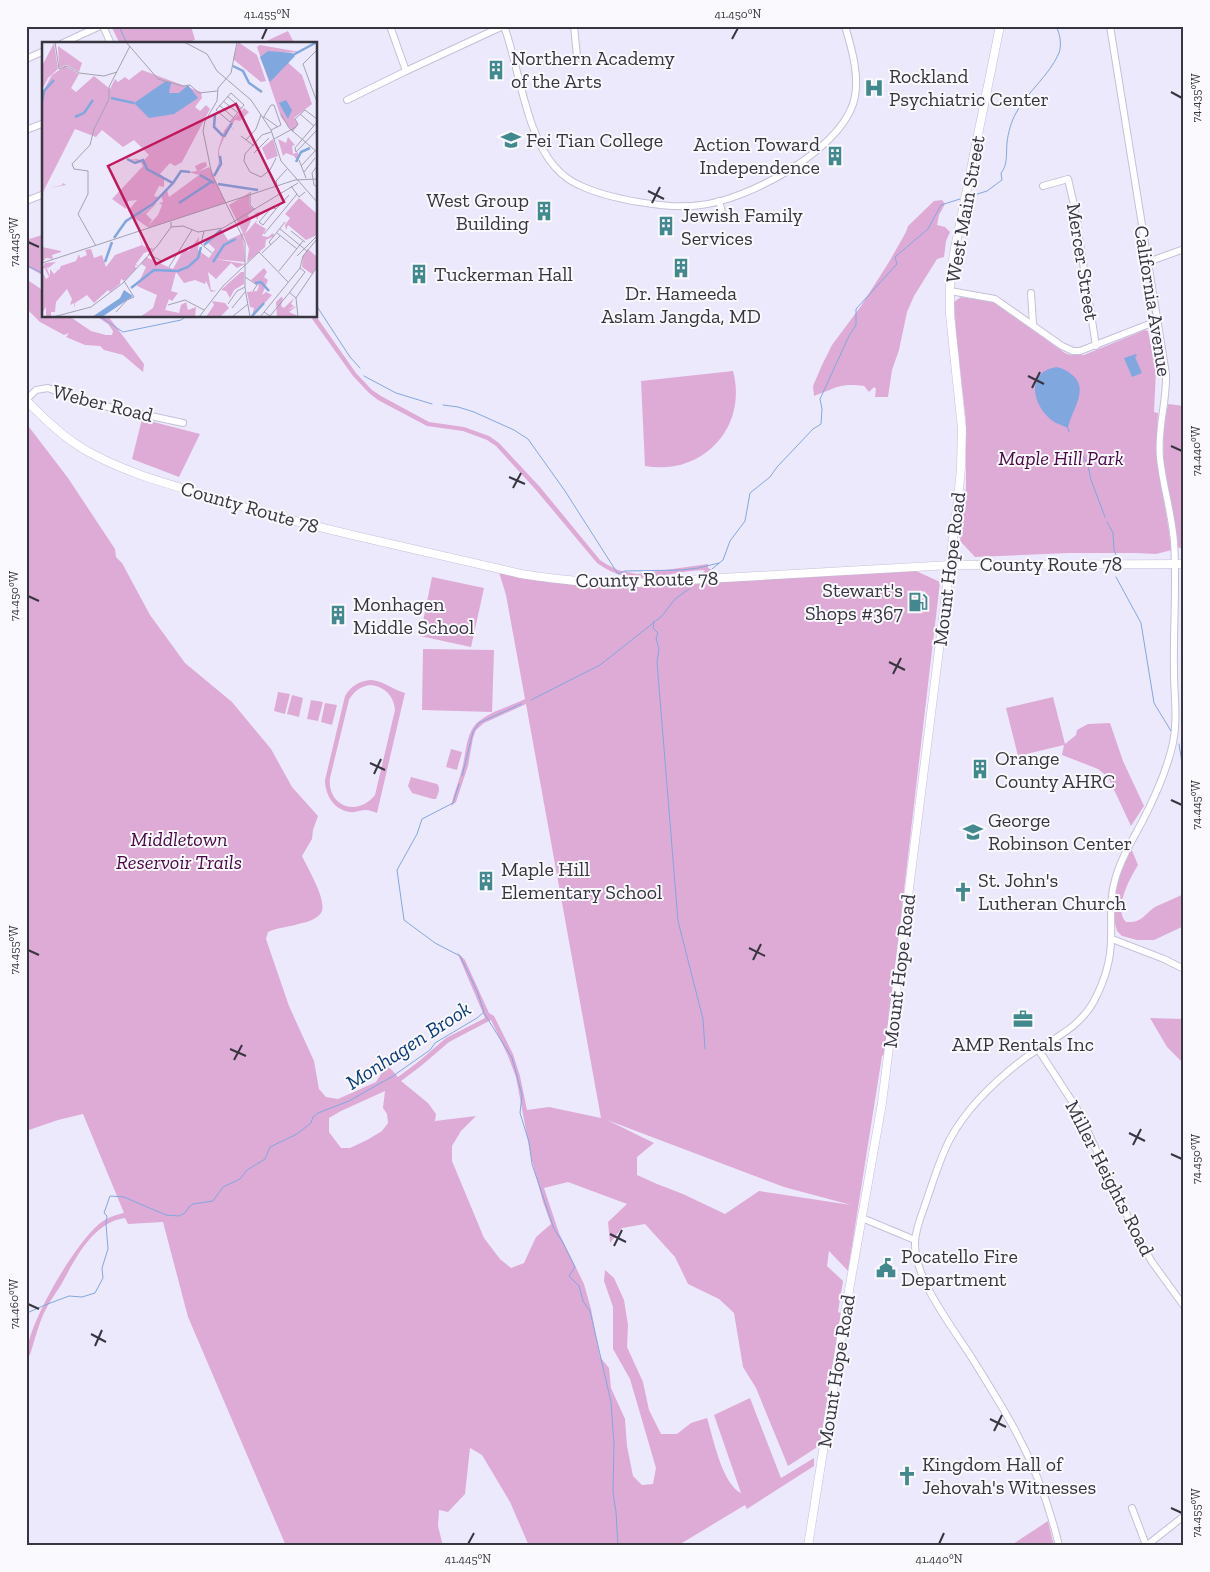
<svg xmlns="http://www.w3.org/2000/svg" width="1210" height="1572" font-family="'Zilla Slab',serif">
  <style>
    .green { fill: #deabd7; fill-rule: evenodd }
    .water { fill: #81a7df }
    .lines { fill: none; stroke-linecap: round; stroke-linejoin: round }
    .stream { stroke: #81a7df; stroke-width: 1 }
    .minor-casing { stroke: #c5c0d8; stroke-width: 8 }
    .tertiary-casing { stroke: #c5c0d8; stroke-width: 9 }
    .minor { stroke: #fff; stroke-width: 6 }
    .tertiary { stroke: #fff; stroke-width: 8 }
    .ticks { fill: none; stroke: #37353f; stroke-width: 2 }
    .labels { text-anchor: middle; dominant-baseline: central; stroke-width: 4; stroke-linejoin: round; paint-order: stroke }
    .poi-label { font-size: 20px; fill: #37353f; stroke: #faf9fe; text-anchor: start }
    .street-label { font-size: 20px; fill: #37353f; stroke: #faf9fe }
    .park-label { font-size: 20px; font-style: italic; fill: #4a0646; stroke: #faf9fe }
    .water-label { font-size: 21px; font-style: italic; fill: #093b7d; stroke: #faf9fe }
    .inset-river { fill: none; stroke: #81a7df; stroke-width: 2.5 }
    .inset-road { fill: none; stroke: #a4a1b1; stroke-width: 1 }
    .view { fill: #c2185b; fill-opacity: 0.15; stroke: #c2185b; stroke-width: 2.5 }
    .inset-edge { fill: none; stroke: #37353f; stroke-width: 2.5 }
    .neatline { fill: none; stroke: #37353f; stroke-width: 2 }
    .ticks-label { font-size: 12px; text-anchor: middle; fill: #37353f }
  </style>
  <rect width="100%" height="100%" fill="#ede9fd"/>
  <g class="green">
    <polygon points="111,26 191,26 195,40 181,44 120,44"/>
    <polygon points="288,31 293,41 287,44 260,44"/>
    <path d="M942,200L945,204L939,215L937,225L945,227L950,232L946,241L944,257L937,259L914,296L907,312L899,350L892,370L888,397H875L876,389L874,387L869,392L864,386C839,383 837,388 814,396L813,386L822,365L832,345L861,306L889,262L906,232L908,226L934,201Z"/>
    <polygon points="42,235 44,237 44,276 26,266 26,240"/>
    <polygon points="26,279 44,291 44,316 69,316 91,331 106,335 112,335 113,331 108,324 96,316 108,316 144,364 143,372 123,355 104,350 100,346 85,345 66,337 69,333 64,335 40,322 26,308"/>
    <polygon points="961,297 993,302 999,306 1065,353 1071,355 1084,355 1145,330 1148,331 1156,370 1154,412 1158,413 1156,453 1172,550 1156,554 1135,553 1069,553 975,557 960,541 966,487 966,422 956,332 954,302"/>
    <path d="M310,316H316L356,373L372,390L381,396L429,422L464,427L489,436L499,443L540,487L600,560L606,564L618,570L637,574L708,564V568L711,569L704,578L914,570L940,582L885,1053L882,1056L848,1271L829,1251L827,1266L843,1281L838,1312L841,1313L822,1444L788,1466L756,1388L743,1367L734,1313L719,1299L688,1284L675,1257L645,1224L622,1228L610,1243L608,1222L627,1204L568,1182L544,1188L559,1233L584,1284L591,1309L600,1357L609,1368L611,1388L625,1419L627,1446L633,1476L642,1485L653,1484L656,1468L630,1379L613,1349V1307L604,1281L605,1270L614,1278L624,1300L628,1325L627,1347L643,1382L649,1410L661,1434H677L691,1423L707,1418C713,1437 722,1484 741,1493L714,1415L750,1398L781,1478L814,1458V1466L747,1509L745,1505L677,1546H529L510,1502L482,1455L470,1448L465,1494L448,1512L439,1510L438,1526L443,1546H286L188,1317L163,1222L128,1224L125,1218C93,1222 75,1259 61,1285C55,1294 48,1304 43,1315C38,1327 34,1342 30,1355L29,1356H26C28,1323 74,1245 99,1224C106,1218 115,1215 124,1213L83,1114L58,1120L26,1131V423L68,478L115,549L116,557L122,563L150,615L185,663L232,702L271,749L292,787L318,816L313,830L312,839L302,856C308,869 326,898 322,911C319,918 309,922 302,923C290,927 279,927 268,932L266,939L289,1006L314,1061L319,1089L326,1097L338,1099L376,1082L381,1074V1065L385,1064L392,1070L398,1077L418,1062L446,1038L485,1018L457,952L465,960L489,1013L494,1016L513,1054L520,1076L527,1110L549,1107L601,1118L526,704L484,723L476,730L473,738L468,766L456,802L451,806C454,792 460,779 463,765C467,748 466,729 482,719C494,710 511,706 525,699L506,595L498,569L544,579H697L705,570C662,571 637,591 597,563L536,490L496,446L487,440L463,431L427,426L378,400L369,393L353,376ZM491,1020L508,1056L516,1077L531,1157L543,1202L551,1224L536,1237L524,1263L511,1268L500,1259L484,1238L452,1161V1146L461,1131L476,1116L435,1121L436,1114L428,1103L401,1081L421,1066L449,1042ZM385,1091L383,1108L387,1114L388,1123L382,1131L367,1140L350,1148H341L329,1132V1118L341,1111ZM607,1120L784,1187L851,1205L759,1191L725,1214L683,1194L657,1184L637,1175V1157L654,1143Z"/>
    <path d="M733,371C748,427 703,476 645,466L641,381Z"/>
    <polygon points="1168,404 1184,406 1184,550 1178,547 1164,465 1163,431"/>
    <polygon points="142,419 200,434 179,477 132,459"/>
    <polygon points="432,577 484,588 471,647 420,636"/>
    <polygon points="423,649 494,650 492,712 422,710"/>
    <path d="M371,680C384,681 393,690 405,693L377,813C374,812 369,810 366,810C360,810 356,813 350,812C334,810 325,795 325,780L345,696C351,686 359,681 371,680ZM371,685C385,687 394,696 395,710L375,795C358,817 327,807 330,778L349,700C354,691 361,686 371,685Z"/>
    <polygon points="278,692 290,694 285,714 274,711"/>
    <polygon points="292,695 303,698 299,717 287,714"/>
    <polygon points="1053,697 1065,744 1076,735 1077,730 1088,724 1110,723 1123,761 1144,806 1131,826 1108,777 1098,769 1062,755 1064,745 1018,756 1006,708"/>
    <polygon points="311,700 323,702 318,721 307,719"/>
    <polygon points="325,703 337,705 332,725 321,722"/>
    <polygon points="451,749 462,752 457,770 446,767"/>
    <path d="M411,777L437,784C441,788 438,794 436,799H433L412,793L408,786Z"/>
    <path d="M1131,848L1138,865C1130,878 1113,909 1126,922C1144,923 1144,913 1157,906C1166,902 1175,898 1184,894V926L1154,940H1137L1122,936L1117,931L1113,917L1115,891L1119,876Z"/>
    <polygon points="1150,1018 1184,1019 1184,1064 1167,1047"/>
    <polygon points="1048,1521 1054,1546 1010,1546"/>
  </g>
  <g class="water">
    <polygon points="1136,354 1137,356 1135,357 1142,373 1132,377 1124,358"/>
    <path d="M1057,367C1062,368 1066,370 1071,374C1091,388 1071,411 1068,428C1061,425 1052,422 1047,416C1031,399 1028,371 1057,367Z"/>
  </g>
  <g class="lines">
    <g class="stream">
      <polyline points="119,26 127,44"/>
      <path d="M971,196L987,191L1002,180L1001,173C1008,165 1006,153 1007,143C1008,133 1011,122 1016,113C1027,92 1049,76 1059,53C1062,44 1060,34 1056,26"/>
      <polyline points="26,265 44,274"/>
      <polyline points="316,305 350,357 360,368"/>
      <polyline points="99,316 123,332 181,320 187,316"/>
      <polyline points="364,376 396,393 432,404"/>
      <polyline points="443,405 458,407 474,412 514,430 528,439 565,491 618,574 625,571 682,570 698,568 719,563"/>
      <polyline points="1068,428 1069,432"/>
      <polyline points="1080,450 1088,466 1091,480 1105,517"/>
      <polyline points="1107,522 1113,533 1114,550 1116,555"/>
      <polyline points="712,569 723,560 730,541 745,521 750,493 770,477 777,467 813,429 821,424 822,409 820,399 849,336 856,325 856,309 897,264 895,257 928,229 941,205 960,199"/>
      <polyline points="1116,577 1141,623 1154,703 1171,731"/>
      <polyline points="654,621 653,628 658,633 656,638 659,649 657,662 678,921 703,1019 705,1049"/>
      <polyline points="531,700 600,665 662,616 675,599 689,589"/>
      <polyline points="1179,744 1184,776"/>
      <polyline points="462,776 473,732 479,723 521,704"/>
      <polyline points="484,1013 512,1058 522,1095 520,1113 529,1142 532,1164 554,1229 562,1241 575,1267 569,1276 579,1286 583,1301 590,1311 611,1402 614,1444 613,1492 616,1512 618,1546"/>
      <polyline points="26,1326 27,1313 45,1305 69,1296 82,1297 95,1293 103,1278 102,1268 108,1249 106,1224 107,1216 104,1213 110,1196 124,1197 166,1215 179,1216 185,1213 189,1207 193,1204 213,1201 223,1187 240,1179 247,1170 265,1159 270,1147 297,1134 311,1123 313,1117 318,1113 349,1101 393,1076 430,1050 435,1043 477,1018 484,1012 477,991 460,956 435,943 404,920 397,870 417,834 422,819 453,803 459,784"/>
    </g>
    <defs>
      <g id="minor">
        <polyline points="103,26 111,44"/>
        <polyline points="390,26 406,71"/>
        <path d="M504,26C519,67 526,135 555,167C562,175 570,181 579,185C608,199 670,210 701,205C749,199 837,152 853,104C861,80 852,49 845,26"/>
        <polyline points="574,26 577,56"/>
        <polyline points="61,44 100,26"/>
        <polyline points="26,59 44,51"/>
        <polyline points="347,100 406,71 503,26"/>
        <polyline points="26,130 44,123"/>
        <polyline points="1043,186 1068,179 1074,205 1096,346"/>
        <polyline points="26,201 44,194"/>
        <polyline points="719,201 724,219"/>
        <polyline points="1148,262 1184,249"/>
        <polyline points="950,291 995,299 1062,346 1073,351 1080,351 1157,321"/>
        <polyline points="1031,293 1033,324"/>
        <polyline points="26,400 36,390 48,388 86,402 183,423"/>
        <polyline points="1112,939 1164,959 1184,969"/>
        <polyline points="1038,1049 1077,1109 1137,1236 1152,1262 1184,1306"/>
        <polyline points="862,1218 915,1240"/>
        <polyline points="1132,1508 1146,1545"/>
        <path d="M1059,1546C1048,1499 1030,1455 1006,1414C995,1395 983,1376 972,1358C953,1328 914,1279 915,1243C915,1229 923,1212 927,1199C934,1179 940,1158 950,1139C968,1106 996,1080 1025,1058C1050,1040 1079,1029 1094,1001C1104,982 1111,960 1111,939C1112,919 1109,900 1115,880C1120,860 1132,841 1142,822C1155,797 1167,770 1173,743C1178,719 1174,696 1174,672C1173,629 1177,585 1174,542C1172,514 1163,487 1160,458C1157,429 1167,403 1166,374L1110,26"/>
        <polyline points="1146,1546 1184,1516"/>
      </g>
      <g id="tertiary">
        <path d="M26,400C44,419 64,438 87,451C126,473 169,484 211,497C313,529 417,549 521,574C559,580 596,584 635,583L950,565L1184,564"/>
        <polyline points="808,1546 845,1313 882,1103 958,499 961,468 962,429 950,314 950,282 954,253 1000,26"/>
      </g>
    </defs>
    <use href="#minor" class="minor-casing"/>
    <use href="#tertiary" class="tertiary-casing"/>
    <use href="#minor" class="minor"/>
    <use href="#tertiary" class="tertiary"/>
  </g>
  <path class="ticks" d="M262,39L267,28M732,39L738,28M1171,92L1182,98M648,191L664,199M652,203L660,187M28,242L39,247M1028,376L1044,384M1032,388L1040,372M1171,446L1182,451M509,477L525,484M513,488L521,473M28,596L39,601M889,662L905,670M893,674L901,658M370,763L385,770M374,774L381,759M1171,800L1182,805M749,948L765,956M28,950L39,955M753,960L761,944M230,1049L246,1056M234,1060L242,1045M1129,1133L1145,1141M1133,1145L1141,1129M1171,1154L1182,1159M610,1234L626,1242M614,1246L622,1230M28,1304L39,1309M91,1334L106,1342M95,1346L102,1330M990,1419L1006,1427M994,1431L1002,1415M1171,1508L1182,1513M468,1544L474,1533M939,1544L944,1533"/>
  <defs>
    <symbol id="building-bare" viewBox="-9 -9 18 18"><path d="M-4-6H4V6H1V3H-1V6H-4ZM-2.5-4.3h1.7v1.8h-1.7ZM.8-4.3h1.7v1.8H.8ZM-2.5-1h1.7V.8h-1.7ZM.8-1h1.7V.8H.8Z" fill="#41898f" stroke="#faf9fe" stroke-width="2.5" paint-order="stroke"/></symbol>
    <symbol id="hospital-bare" viewBox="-9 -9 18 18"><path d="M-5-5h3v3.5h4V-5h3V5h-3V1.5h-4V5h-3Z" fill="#41898f" stroke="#faf9fe" stroke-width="2.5" paint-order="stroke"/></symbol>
    <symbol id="university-bare" viewBox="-9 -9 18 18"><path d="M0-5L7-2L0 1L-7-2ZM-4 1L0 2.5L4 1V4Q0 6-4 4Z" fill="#41898f" stroke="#faf9fe" stroke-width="2.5" paint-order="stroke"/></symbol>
    <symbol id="fuel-bare" viewBox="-9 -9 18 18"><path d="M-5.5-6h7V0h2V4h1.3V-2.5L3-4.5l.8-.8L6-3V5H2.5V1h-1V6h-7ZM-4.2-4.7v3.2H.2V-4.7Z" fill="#41898f" stroke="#faf9fe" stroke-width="2.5" paint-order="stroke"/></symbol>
    <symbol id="school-bare" viewBox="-9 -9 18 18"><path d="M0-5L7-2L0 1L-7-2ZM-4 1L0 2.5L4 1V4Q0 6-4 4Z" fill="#41898f" stroke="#faf9fe" stroke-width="2.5" paint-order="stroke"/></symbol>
    <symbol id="church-bare" viewBox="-9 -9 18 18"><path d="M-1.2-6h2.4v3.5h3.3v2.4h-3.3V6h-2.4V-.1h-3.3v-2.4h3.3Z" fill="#41898f" stroke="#faf9fe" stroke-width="2.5" paint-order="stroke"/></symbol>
    <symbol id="office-bare" viewBox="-9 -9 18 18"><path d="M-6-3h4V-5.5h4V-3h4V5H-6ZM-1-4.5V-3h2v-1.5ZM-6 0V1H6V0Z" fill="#41898f" stroke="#faf9fe" stroke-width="2.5" paint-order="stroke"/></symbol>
    <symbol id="civic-bare" viewBox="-9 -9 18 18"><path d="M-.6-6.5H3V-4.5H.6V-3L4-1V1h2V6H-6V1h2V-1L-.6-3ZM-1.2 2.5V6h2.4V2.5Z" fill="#41898f" stroke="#faf9fe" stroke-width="2.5" paint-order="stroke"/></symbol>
  </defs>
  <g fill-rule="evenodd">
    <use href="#building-bare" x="482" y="56" width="28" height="28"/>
    <use href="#hospital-bare" x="860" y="74" width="28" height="28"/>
    <use href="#university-bare" x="497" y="126" width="28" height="28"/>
    <use href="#building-bare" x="821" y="142" width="28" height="28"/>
    <use href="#building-bare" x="530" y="197" width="28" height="28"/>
    <use href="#building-bare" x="652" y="212" width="28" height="28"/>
    <use href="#building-bare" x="667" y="254" width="28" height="28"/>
    <use href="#building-bare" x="405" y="260" width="28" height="28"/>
    <use href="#fuel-bare" x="904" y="588" width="28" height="28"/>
    <use href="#building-bare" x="324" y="601" width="28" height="28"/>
    <use href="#building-bare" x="966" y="755" width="28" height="28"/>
    <use href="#school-bare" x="959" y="818" width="28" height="28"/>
    <use href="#building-bare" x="472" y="867" width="28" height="28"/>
    <use href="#church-bare" x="949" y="878" width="28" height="28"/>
    <use href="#office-bare" x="1009" y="1005" width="28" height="28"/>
    <use href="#civic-bare" x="872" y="1254" width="28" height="28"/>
    <use href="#church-bare" x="893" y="1462" width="28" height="28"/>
  </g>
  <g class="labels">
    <g class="poi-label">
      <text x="511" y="58">Northern Academy<tspan x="511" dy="23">of the Arts</tspan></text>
      <text x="889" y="76">Rockland<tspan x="889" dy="23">Psychiatric Center</tspan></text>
      <text x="526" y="140">Fei Tian College</text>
      <text x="820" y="144" text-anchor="end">Action Toward<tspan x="820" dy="23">Independence</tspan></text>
      <text x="529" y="200" text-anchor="end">West Group<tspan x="529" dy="23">Building</tspan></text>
      <text x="681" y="215">Jewish Family<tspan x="681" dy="23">Services</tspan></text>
      <text x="434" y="274">Tuckerman Hall</text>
      <text x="681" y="293" text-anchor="middle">Dr. Hameeda<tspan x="681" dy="23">Aslam Jangda, MD</tspan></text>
      <text x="903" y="590" text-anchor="end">Stewart's<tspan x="903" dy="23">Shops #367</tspan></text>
      <text x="353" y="604">Monhagen<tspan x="353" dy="23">Middle School</tspan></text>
      <text x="995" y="758">Orange<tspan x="995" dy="23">County AHRC</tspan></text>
      <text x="988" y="820">George<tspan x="988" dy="23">Robinson Center</tspan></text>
      <text x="501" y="869">Maple Hill<tspan x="501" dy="23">Elementary School</tspan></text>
      <text x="978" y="880">St. John's<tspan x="978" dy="23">Lutheran Church</tspan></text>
      <text x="1023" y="1044" text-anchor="middle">AMP Rentals Inc</text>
      <text x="901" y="1256">Pocatello Fire<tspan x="901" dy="23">Department</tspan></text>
      <text x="922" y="1464">Kingdom Hall of<tspan x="922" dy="23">Jehovah's Witnesses</tspan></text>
    </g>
    <g class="street-label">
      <text transform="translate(965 209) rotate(-80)">West Main Street</text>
      <text transform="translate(1083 262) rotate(81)">Mercer Street</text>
      <text transform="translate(1153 301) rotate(81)">California Avenue</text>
      <text transform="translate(103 403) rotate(14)">Weber Road</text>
      <text transform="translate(250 507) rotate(16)">County Route 78</text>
      <text x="1051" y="564">County Route 78</text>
      <text transform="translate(949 569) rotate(-83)">Mount Hope Road</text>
      <text transform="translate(647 579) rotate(-1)">County Route 78</text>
      <text transform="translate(899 971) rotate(-83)">Mount Hope Road</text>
      <text transform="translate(1110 1178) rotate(63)">Miller Heights Road</text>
      <text transform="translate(836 1371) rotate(-81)">Mount Hope Road</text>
    </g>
    <g class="park-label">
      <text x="1061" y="458">Maple Hill Park</text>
      <text x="179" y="839">Middletown<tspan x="179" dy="23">Reservoir Trails</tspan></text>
    </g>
    <g class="water-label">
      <text transform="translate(408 1045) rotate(-33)">Monhagen Brook</text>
    </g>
  </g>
  <g transform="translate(42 42)">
    <rect width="275" height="275" fill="#ede9fd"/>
    <path d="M196,0L215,13L224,39L219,40L191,17ZM12,1L16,27L6,36L0,48V24ZM218,3L258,10L235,11L260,33L270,62L252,76L256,82L251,90L239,75L215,5ZM16,4L40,21L37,30L25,23L17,26ZM23,24L37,32L29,46L34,50L52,34L68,47L73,37L76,40L83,35L87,38L100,28L159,50L160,56L153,65L158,69L164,63L168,67L140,120L133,124L128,121L118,132L130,141L135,137L125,148L127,155L157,133L146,130L155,129L153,124L159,121L164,120L165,124L156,130L167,125L172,133L177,120L176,113V108L182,89L190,78L202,66L207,70L198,79L193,78L189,84L192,88L187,83L177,108L178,120L172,135L184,161L107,186L91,175L84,181L91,172L86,169L95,158L86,159L84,167L70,157L101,124L98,119L85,118L95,117L98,118L100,120L107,113L92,98L81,105L60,88L54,95L33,87L1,150L7,146L20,143L21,141L24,143L7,146L0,151V51L10,33ZM122,137L130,142L116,155L112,154L117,144L122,145ZM119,153L121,160L117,161L120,163L116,173L106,184L110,178L104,172L115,161L99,172ZM246,95L253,103L250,104L251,112L256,110V120L252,114L244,111L241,114L236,97L244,101ZM231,97L236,114L225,118L220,106ZM207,151V163L212,168L206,173L209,179L203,192L215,178L213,171L218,170L214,181L224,187L220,194L226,195L231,191L232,194L224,198L223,205L205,220L207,207L201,192L203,220L173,217L203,222L195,226L189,221L174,237L166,230L169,248L175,249L185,240L175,249H174L169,250L164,239L163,242L153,238L142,241L134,230L129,249L136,251L130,259L127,257L123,268L137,271L139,263L144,260L146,268L154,265L153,275H98L111,266L115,253L95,244L104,225L99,222L104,215L131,227L142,207L147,209L157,195L156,208L167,216L173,207L166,201L179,187L186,198L201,191L187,163ZM257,156L275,172V193L264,198L246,183L244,188L243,183L248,176L243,172ZM96,190L101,204L112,207L102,211L94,222L96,224L93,223L94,227L82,239L79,237L78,242L68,250L66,248L52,261L45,253L33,261L32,267V261L28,263L30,257L25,247L14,260L13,270H9V275H4V265L0,271V229L4,237L7,235L3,227L7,225L0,227L3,221L14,220L5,227L8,234V227L12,232L16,228L11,226L17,228L19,224L34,219L37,212L38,216L45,213L43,208L49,207L52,216L60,213L64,225L73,213L100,203ZM0,205L19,209V210L10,213L11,217L4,216L0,220ZM266,207L275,215V224L270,232L260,225L261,214ZM222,226L225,230L222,235L226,238L220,253L224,250L230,253L210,275L212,266L208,265L205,250L215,249L217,244L209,238ZM199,230H202V242L192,248L188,256L184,249L179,248ZM239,255L241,256L239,264L242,266L252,256L249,262L252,264L245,268L255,264L247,270L256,274L235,275L234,260ZM170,259L183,261L187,266L178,275H164L172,263Z" fill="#deabd7" fill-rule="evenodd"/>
    <path d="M226,9L250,11L253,14L228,40L218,15ZM124,39L129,41L127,51H137L146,43L156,56L132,72L107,76L92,61ZM244,58L250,68L246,77L237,61ZM82,248L91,254L60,275H50L78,256Z" fill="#81a7df"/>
    <path class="inset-river" d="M251,13L275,0M191,24L201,29L207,41L220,50M69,56L92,61M0,60L2,49L12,38M173,72L172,85L181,94M33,75L42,71L51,58M182,95L190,81M85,117L93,121L101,118L105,127L131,141L139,129L148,130M254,120L259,110L268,106M158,133L172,141M172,134L179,122L178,114M176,142L216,148M137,161L169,140M72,196L84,179L111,162L131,141M162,203L179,188M63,220L70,200M171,220L182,203L194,197M213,241L219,240L227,249M89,246L112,228L136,229L146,225L156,216L159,205M210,274L222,261"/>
    <path class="inset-road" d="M13,0L17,27L25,24L37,31L62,34L75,30M84,0L116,37L141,44L148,43L157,51L175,49M142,0L165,12L175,29L209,58L229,88L239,119L275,160M195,0L189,31L176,46L175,59L163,79L161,89L170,133L203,200V246L208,275M275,8L261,22L275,60M189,51L202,63L188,80L174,68ZM185,54L200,67M181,59L196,71M177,63L192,76M239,72L247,86L275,110M258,72L272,84M222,75L236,85M221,76L229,63H232L239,83L229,88M275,80L253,106L254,110L275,88M229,90L220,93L203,112L202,119L208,130L219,135L228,128L234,116M199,94L212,104M232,97L254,85L256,82L253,77L263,68L275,77M204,98L214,87L219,73M212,111L227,96M257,118L264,136M259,124L273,109M275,124L270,131L272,143L275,145M262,130L273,116M253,138L275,137M235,143L234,139L245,127M249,144L257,155L263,150M208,150V163L213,168M234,167L230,165L217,180L221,183L234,167L237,164L247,153M129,185L141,184L156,190L181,186L256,141M238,187L265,209M162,189L159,202L170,211M249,189L263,200M235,191L255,207M222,192L255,152M229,203L227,200L243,180M54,204L36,172L46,152V129L32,127L30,122L48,103L52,87L67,57V45L88,4M220,211L238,194M106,212L120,219M255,214L275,194M0,221L253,138M127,225L150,188M237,229L261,199M203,235L215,243L211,249M247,250L254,256L256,275M254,256L275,225M186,262L195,249L203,245M126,263L143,258L162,268M190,266L203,250M74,270L85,258L92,255L82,239M222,270L228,274L248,250L263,230L258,226M11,275L49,265L81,241L116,203L129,185V180M157,275L181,244L217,210L246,240M190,275L206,262M218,275L258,226L261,214L275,197"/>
    <path class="view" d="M194,62L242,160L114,222L66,124Z"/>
    <rect width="275" height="275" class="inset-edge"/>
  </g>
  <rect width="1210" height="1572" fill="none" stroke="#faf9fe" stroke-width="55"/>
  <rect x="28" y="28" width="1154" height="1516" class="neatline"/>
  <g class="ticks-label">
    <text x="267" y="18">41.455°N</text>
    <text x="738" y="18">41.450°N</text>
    <text transform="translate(1196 98) rotate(-90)" y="4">74.435°W</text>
    <text transform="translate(14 242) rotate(-90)" y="4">74.445°W</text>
    <text transform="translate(1196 451) rotate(-90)" y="4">74.440°W</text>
    <text transform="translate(14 596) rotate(-90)" y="4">74.450°W</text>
    <text transform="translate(1196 805) rotate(-90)" y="4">74.445°W</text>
    <text transform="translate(14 950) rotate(-90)" y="4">74.455°W</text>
    <text transform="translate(1196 1159) rotate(-90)" y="4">74.450°W</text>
    <text transform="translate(14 1304) rotate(-90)" y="4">74.460°W</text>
    <text transform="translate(1196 1513) rotate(-90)" y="4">74.455°W</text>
    <text x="468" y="1563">41.445°N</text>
    <text x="939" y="1563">41.440°N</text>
  </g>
</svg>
